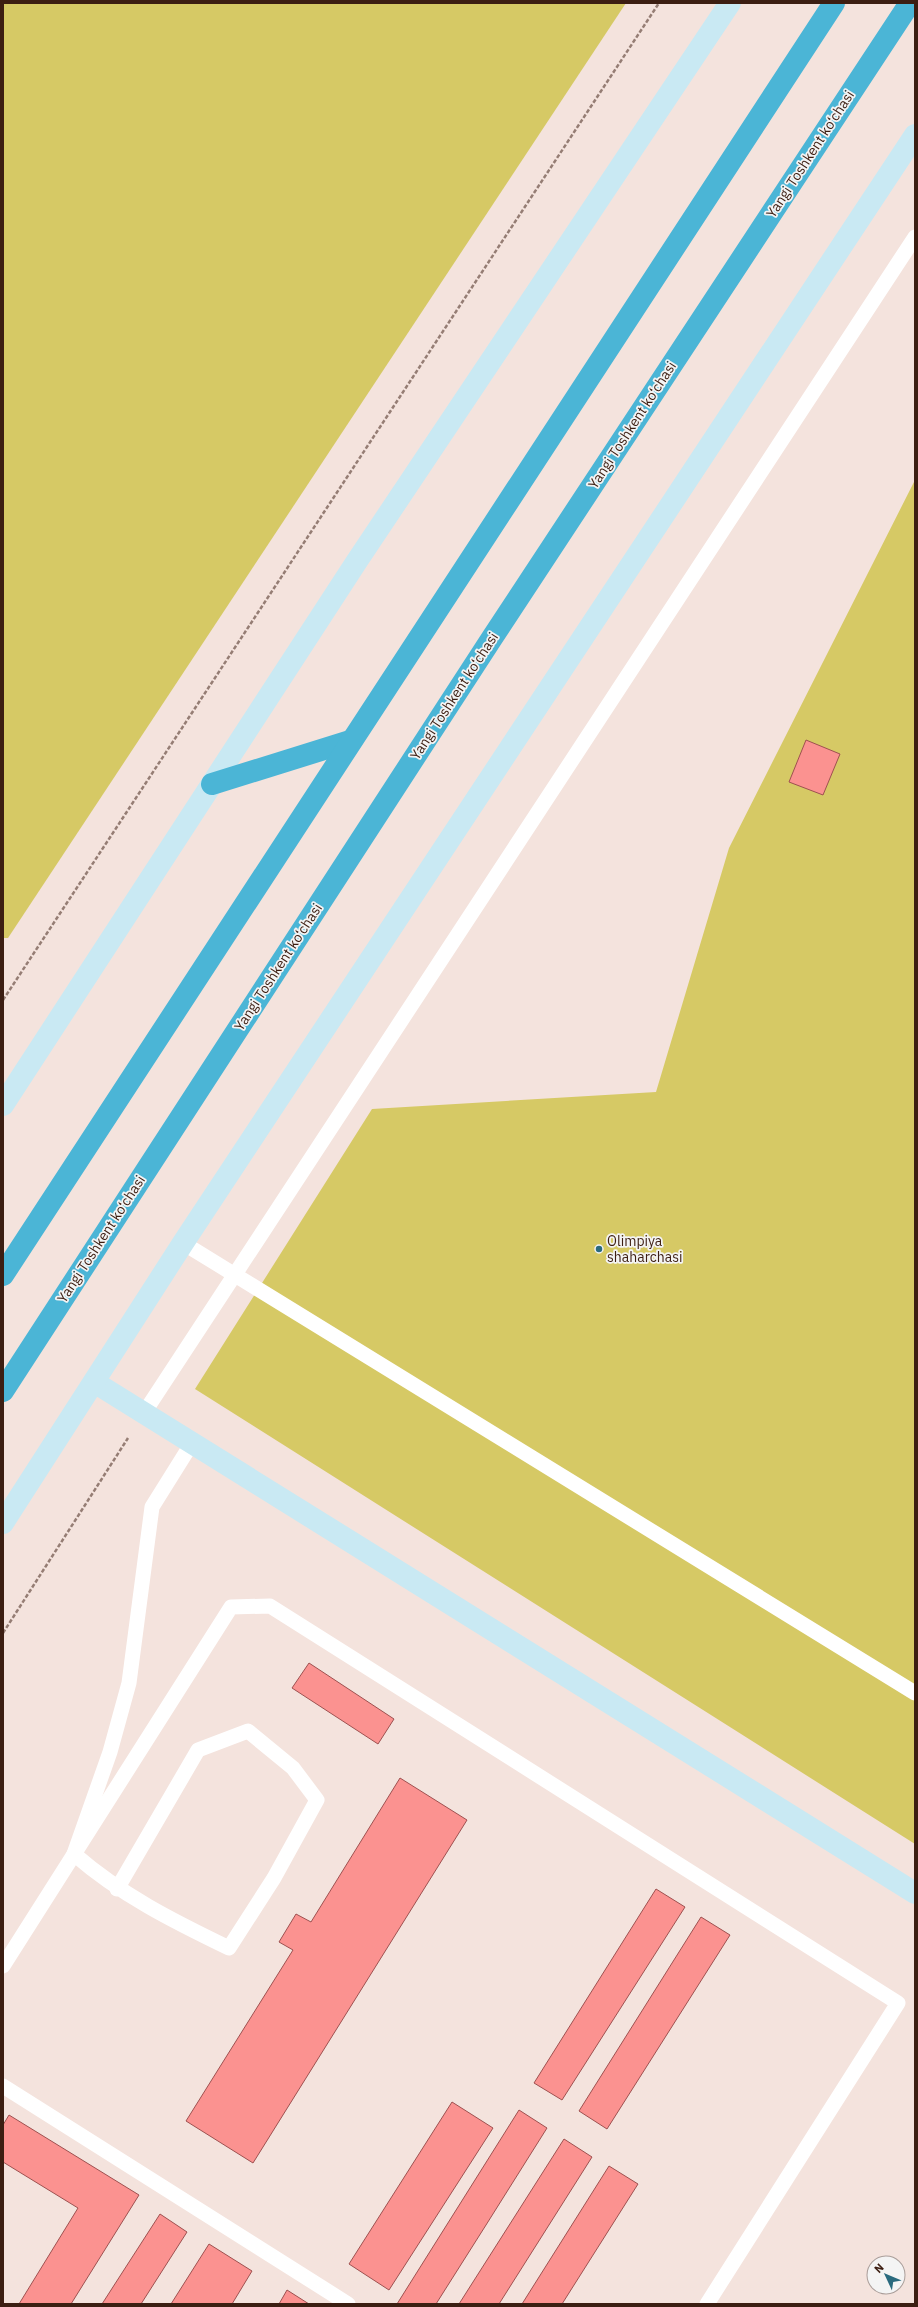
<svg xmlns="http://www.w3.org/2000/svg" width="918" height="2307" font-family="'IBM Plex Sans',sans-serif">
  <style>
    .green { fill: #d6c965 }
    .building { fill: #fb9290; stroke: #9e5150 }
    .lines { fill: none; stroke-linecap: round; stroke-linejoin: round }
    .path { stroke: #957d74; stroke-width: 2.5; stroke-dasharray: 4 2; stroke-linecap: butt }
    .lane { stroke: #fff; stroke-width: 15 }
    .secondary { stroke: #c9e9f3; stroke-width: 22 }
    .highway { stroke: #4bb5d6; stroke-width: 22 }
    .poi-dot { fill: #2a6a7e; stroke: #f4f4f4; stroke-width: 1.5 }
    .labels { text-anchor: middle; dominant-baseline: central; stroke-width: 3.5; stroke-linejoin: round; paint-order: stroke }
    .street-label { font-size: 14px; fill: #3c1e12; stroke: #f4f4f4 }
    .poi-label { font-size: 14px; fill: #3c1e12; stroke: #f4f4f4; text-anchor: start }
  </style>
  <rect width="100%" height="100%" fill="#f4e3dd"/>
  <g class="green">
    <polygon points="3,3 626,3 8,938 3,938"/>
    <polygon points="915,480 915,1844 195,1389 372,1109 656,1092 729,848"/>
  </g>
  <g class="building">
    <polygon points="806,740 840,754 823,795 789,782"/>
    <polygon points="309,1663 394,1719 378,1744 292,1688"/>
    <polygon points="400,1778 467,1820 253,2163 186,2121 293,1950 279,1942 296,1914 311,1922"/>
    <polygon points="656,1889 685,1907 562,2100 534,2083"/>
    <polygon points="701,1917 730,1935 607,2129 579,2111"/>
    <polygon points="452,2102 493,2128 389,2290 349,2264"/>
    <polygon points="519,2110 547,2128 486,2225 436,2304 397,2304"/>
    <polygon points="9,2115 139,2195 71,2304 19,2304 78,2208 3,2162 3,2125"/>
    <polygon points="564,2139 592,2157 499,2304 459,2304"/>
    <polygon points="609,2166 638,2184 562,2304 522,2304"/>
    <polygon points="160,2214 187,2232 141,2304 102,2304"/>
    <polygon points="209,2244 252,2271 232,2304 171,2304"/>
    <polygon points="287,2290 309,2304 279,2304"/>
  </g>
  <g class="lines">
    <g class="path">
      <polyline points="3,1000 659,3"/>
      <polyline points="3,1633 128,1438"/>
    </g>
    <g class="lane">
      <polyline points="183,1243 915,1693"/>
      <polyline points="144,1413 915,237"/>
      <path d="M117,1889L198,1750L248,1731L293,1768L317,1800L274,1878L229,1948C173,1921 121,1895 74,1854L110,1752L129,1683L152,1507L192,1443"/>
      <polyline points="3,1966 231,1607 270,1606 898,2003 707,2304"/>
      <polyline points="3,2086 348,2304"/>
    </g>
    <g class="secondary">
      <polyline points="3,1105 357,561 730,3"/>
      <polyline points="94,1382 915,1893"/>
      <polyline points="3,1523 183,1243 915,135"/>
    </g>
    <g class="highway">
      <polyline points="212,784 350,741"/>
      <polyline points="3,1275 834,3"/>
      <polyline points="3,1391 492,638 910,3"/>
    </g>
  </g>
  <circle class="poi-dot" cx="599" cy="1249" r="4"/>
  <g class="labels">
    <g class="street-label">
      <text transform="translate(810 154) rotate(-57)">Yangi Toshkent ko‘chasi</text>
      <text transform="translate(632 425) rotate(-57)">Yangi Toshkent ko‘chasi</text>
      <text transform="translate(454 696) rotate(-57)">Yangi Toshkent ko‘chasi</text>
      <text transform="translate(278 967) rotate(-57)">Yangi Toshkent ko‘chasi</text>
      <text transform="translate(101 1239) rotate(-57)">Yangi Toshkent ko‘chasi</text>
    </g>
    <g class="poi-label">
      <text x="607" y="1241">Olimpiya<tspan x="607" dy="16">shaharchasi</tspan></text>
    </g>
  </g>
  <rect width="918" height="2307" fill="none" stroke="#3c1e12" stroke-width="8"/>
  <g transform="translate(886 2275) rotate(314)"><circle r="19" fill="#f4f4f4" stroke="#aa9e9a"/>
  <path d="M0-3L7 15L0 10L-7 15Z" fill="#2a6a7e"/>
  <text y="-6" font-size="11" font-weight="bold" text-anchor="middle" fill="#3c1e12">N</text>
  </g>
</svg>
